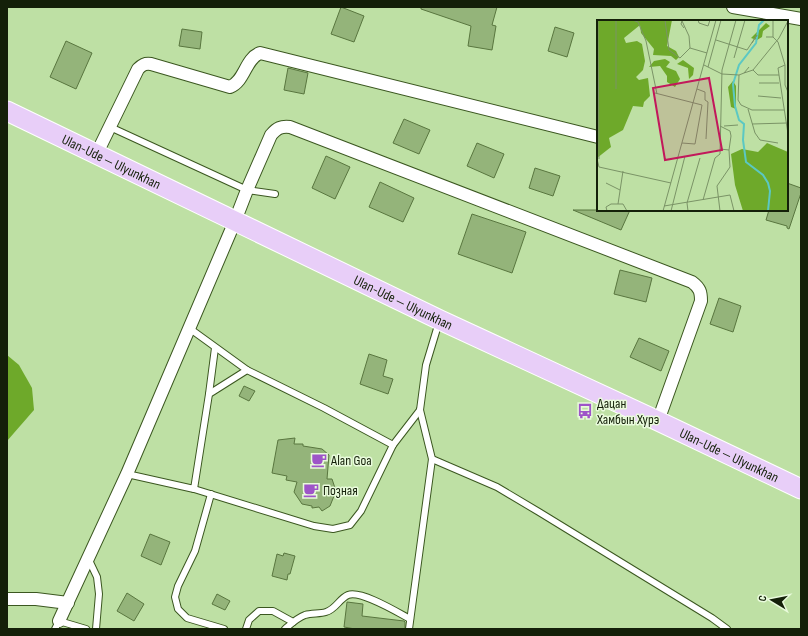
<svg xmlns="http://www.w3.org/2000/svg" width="808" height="636" font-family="'Sofia Sans Condensed',sans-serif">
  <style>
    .forest { fill: #6ea92a }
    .building { fill: #94b47a; stroke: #59763f }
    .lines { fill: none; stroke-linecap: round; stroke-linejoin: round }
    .lane-casing { stroke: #3b5720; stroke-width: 8 }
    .street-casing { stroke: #3b5720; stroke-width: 14 }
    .primary-casing { stroke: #fff; stroke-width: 21 }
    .lane { stroke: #fff; stroke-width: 6 }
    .street { stroke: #fff; stroke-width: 12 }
    .primary { stroke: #e8cef8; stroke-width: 19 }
    .labels { text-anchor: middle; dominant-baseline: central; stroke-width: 3; stroke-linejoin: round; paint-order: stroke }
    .street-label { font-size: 14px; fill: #142009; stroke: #e9fbdc }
    .poi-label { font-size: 14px; fill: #142009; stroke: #e9fbdc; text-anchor: start }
    .inset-river { fill: none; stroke: #5bc8c3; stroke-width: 2 }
    .inset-road { fill: none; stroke: #7a9366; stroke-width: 1 }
    .view { fill: #c2185b; fill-opacity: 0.15; stroke: #c2185b; stroke-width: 2 }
    .inset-edge { fill: none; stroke: #142009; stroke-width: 2 }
  </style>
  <rect width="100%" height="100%" fill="#bee0a4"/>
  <polygon class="forest" points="7,355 19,365 32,388 34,410 7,441"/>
  <g class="building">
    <polygon points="341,7 364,16 354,42 331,34"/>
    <polygon points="421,7 497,7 492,25 496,26 492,50 468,46 471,26 421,9"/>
    <polygon points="555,27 574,33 567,57 548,51"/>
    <polygon points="182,29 202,32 200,49 179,46"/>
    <polygon points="66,41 92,53 76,89 50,77"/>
    <polygon points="288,68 308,73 304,94 284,90"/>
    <polygon points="404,119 430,130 419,154 393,143"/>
    <polygon points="477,143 504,154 494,178 467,166"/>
    <polygon points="326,156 350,167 335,199 312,188"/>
    <polygon points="535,168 560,176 553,196 529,188"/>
    <polygon points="380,182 414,198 403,222 369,207"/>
    <polygon points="787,183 801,188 801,193 789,229 787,228 787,226 766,220 769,210 787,210"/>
    <polygon points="573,210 630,210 621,230"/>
    <polygon points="472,214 526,232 512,273 458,254"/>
    <polygon points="620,270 652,278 646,302 614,294"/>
    <polygon points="719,298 741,306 733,332 710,324"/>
    <polygon points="639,338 669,351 661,371 630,357"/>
    <polygon points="369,354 387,360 383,376 393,379 388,394 360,384"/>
    <polygon points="244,386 255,391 249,401 239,396"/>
    <polygon points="295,438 294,444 303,444 303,446 322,449 329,455 327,479 332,479 336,491 330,506 322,511 319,507 312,508 312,506 302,504 294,492 297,482 286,480 287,476 272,473 278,440"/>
    <polygon points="150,534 170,542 161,565 141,556"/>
    <polygon points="284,553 295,556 290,574 288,574 287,580 272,576 277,554 283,556"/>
    <polygon points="127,593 144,604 134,621 117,611"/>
    <polygon points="217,594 230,601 225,610 212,604"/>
    <polygon points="347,602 363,604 362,616 404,621 405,622 405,629 355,629 344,627"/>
  </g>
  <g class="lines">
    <defs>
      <g id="lane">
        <polyline points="110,127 247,190 275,194"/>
        <polyline points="189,328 247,370"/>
        <polyline points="209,394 215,348"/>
        <polyline points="432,459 497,487 539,512 712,618 727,629"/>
        <polyline points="127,474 194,489 209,394 247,370 324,408 393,445"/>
        <polyline points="194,489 314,526 333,529 350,525 361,511 393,445 420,410 426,365 439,322"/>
        <polyline points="211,494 195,551 178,586 175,597 178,609 187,618 224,629"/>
        <polyline points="88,558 97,577 99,594 96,629"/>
        <polyline points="55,629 59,621 86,629"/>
        <polyline points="246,629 249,620 259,611 273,611 293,622"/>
        <path d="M285,629C291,624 297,618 305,615C312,613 320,614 326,612C336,609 339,599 348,595C361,590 397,612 410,619"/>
        <polyline points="409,629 432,459 420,410"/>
      </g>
      <g id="street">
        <polyline points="733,7 801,19"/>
        <path d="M97,153L138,69C142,65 145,63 151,64L230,87C245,81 245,59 260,53L598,137"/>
        <polyline points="7,599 36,599 68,603"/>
        <path d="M59,621L127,474L235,221L247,190L271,135C277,128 281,126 290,127L692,282C700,288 701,292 701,301L658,421"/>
      </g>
      <g id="primary">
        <path id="s1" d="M7,111L440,320L658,421L801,489"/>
      </g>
    </defs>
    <use href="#lane" class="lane-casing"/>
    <use href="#street" class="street-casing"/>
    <use href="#primary" class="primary-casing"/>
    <use href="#lane" class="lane"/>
    <use href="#street" class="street"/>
    <use href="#primary" class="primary"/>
  </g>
  <defs>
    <symbol id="bus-bare" viewBox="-9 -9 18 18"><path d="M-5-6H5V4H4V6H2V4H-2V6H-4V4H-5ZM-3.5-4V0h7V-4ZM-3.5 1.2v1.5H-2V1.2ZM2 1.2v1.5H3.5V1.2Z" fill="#9e55c8" stroke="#e9fbdc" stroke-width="2.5" paint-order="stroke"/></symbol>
    <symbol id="cafe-bare" viewBox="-9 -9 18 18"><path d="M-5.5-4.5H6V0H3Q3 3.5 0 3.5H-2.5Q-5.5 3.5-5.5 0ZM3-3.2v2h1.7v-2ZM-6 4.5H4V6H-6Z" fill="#9e55c8" stroke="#e9fbdc" stroke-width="2.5" paint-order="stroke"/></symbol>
  </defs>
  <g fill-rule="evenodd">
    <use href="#bus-bare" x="574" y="400" width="22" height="22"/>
    <use href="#cafe-bare" x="308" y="449" width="22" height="22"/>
    <use href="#cafe-bare" x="300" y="479" width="22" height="22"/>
  </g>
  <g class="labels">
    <g class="street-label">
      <text stroke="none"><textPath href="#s1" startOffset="116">Ulan-Ude — Ulyunkhan</textPath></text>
      <text stroke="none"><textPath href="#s1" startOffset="440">Ulan-Ude — Ulyunkhan</textPath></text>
      <text stroke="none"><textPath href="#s1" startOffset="800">Ulan-Ude — Ulyunkhan</textPath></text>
    </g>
    <g class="poi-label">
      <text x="597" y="403">Дацан<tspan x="597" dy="16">Хамбын Хурэ</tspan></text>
      <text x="331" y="460">Alan Goa</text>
      <text x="323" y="490">Позная</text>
    </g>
  </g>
  <g transform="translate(597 20)">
    <rect width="191" height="191" fill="#bee0a4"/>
    <path d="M0,0H75L70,26L79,31L82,37L79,40L74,36L56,35L57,29L44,13L43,5L27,18L29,23L40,21L45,24L48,41L46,50L39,57L42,60L51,58L53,76L47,82L46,87L36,86L26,110L12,118L14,127L0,138ZM169,3L173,6L166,11L165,17L160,20L154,18ZM68,39L73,42L69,47L79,51L83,59L78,67L70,62V56L63,46L52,47L57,41ZM86,40L97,48L96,55L92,59L91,48L80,44ZM136,61L139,66V89L134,87L131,67ZM170,123L191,132V191H146L138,165L134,134L145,129L161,132Z" fill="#6ea92a"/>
    <path class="inset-river" d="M167,0L162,5L159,23L142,45L136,64L138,86L142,100L147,104L146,120L149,142L166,155L171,163L173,171L171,191"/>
    <path class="inset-road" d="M1,0L2,139M35,0L41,2L49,21L60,74M68,0L72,30L83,38L93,28M101,0L102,3L111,6L113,0M87,8L84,4L85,1L92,16L93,28L110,33M169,17H176L181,22L188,45V65L191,72M176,17V0M119,20L150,30L160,15L155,23M137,38L148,0M107,45L111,47L124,0M111,47L125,54L142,55L147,53L152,47M156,50L161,55H182L191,114M147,53L156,50L182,18L191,1M142,55L141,80L144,85L155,90H187M182,55L181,48L188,45M162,63H182M19,69V0M100,69L108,72V80L111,82L109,119M58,73L105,85L98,124L85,123M161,76L184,78M151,89L158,113L163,120L181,123M155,104L190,103M123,106L133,111L134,116L132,130L123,129M127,106L141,105M0,139L2,147L74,163M9,163L23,170M106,180L118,138L123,134L125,50L139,0M21,184L26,151M67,186L133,175L137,191M10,191L9,187L14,184H26L30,191M66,191L119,0M74,191L88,136M91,191L90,183L103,138M123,191L120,166L133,147L132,130"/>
    <path class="view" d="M112,58L125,130L68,140L56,68Z"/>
    <rect width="191" height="191" class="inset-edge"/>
  </g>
  <rect width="808" height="636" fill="none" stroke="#142009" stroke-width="16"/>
  <g transform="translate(772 600) rotate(280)" stroke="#e9fbdc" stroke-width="3" paint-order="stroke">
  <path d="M0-3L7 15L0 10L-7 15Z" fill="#142009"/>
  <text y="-6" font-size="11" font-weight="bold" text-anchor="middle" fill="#142009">С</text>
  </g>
</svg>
